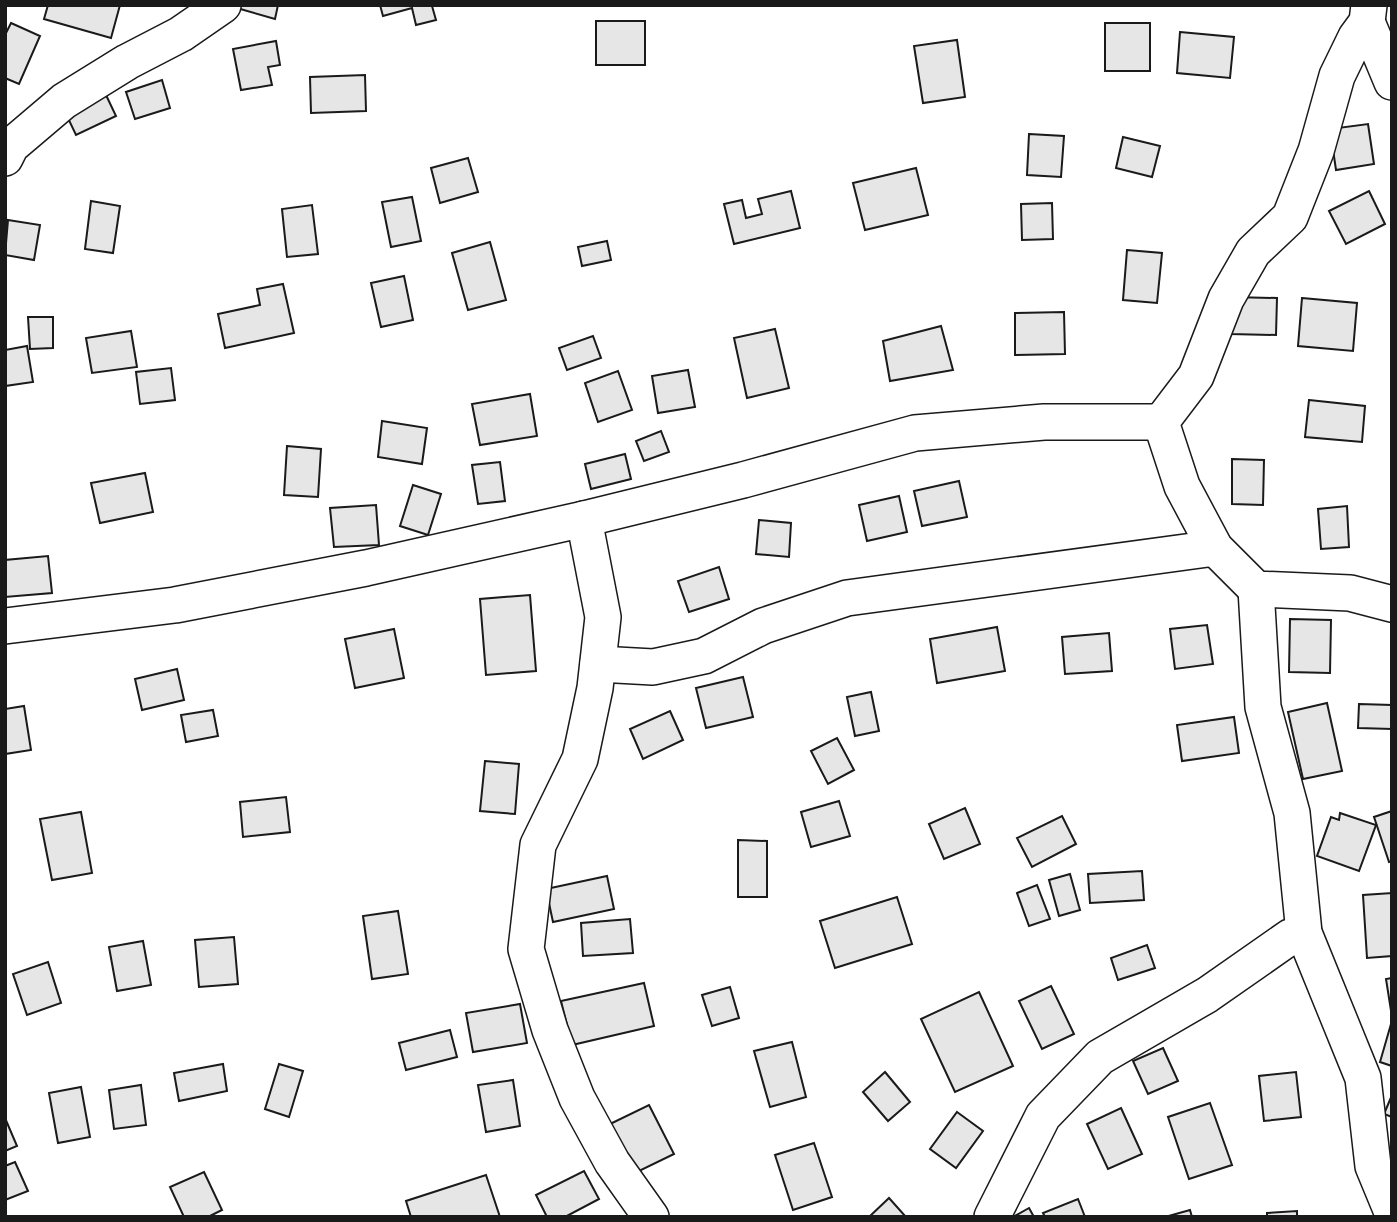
<svg xmlns="http://www.w3.org/2000/svg" width="1397" height="1222" font-family="'Alegreya Sans',sans-serif">
  <style>
    .building { fill: #e6e6e6; stroke: #1a1a1a; stroke-width: 2 }
    .lines { fill: none; stroke-linecap: round; stroke-linejoin: round }
    .street-casing { stroke: #1a1a1a; stroke-width: 38 }
    .street { stroke: #fff; stroke-width: 35 }
  </style>
  <rect width="100%" height="100%" fill="#fff"/>
  <g class="building">
    <polygon points="48,5 120,5 111,38 44,19"/>
    <polygon points="238,5 278,5 275,19 237,8"/>
    <polygon points="380,5 435,5 432,6 436,20 416,25 412,8 383,16"/>
    <rect x="596" y="21" width="49" height="44"/>
    <polygon points="11,23 40,36 19,84 5,78 5,35"/>
    <rect x="1105" y="23" width="45" height="48"/>
    <polygon points="1180,32 1234,37 1230,78 1177,73"/>
    <polygon points="957,40 965,97 923,103 914,46"/>
    <polygon points="276,41 280,65 268,67 272,85 241,90 233,49"/>
    <polygon points="365,75 366,111 311,113 310,77"/>
    <polygon points="162,80 170,108 135,119 126,92"/>
    <polygon points="106,95 116,116 76,135 66,114"/>
    <polygon points="1368,124 1374,164 1336,170 1330,129"/>
    <polygon points="1029,134 1064,136 1061,177 1027,175"/>
    <polygon points="1123,137 1160,146 1152,177 1116,168"/>
    <polygon points="468,158 478,192 440,203 431,168"/>
    <polygon points="916,168 928,215 865,230 853,183"/>
    <polygon points="791,191 800,228 734,244 724,204 742,200 746,218 762,214 758,199"/>
    <polygon points="1369,191 1385,224 1346,244 1329,211"/>
    <polygon points="412,197 421,241 391,247 382,202"/>
    <polygon points="91,201 120,206 113,253 85,249"/>
    <polygon points="1052,203 1053,239 1022,240 1021,204"/>
    <polygon points="312,205 318,254 287,257 282,209"/>
    <polygon points="8,220 40,225 34,260 5,255"/>
    <polygon points="607,241 611,260 582,266 578,247"/>
    <polygon points="490,242 506,300 468,310 452,253"/>
    <polygon points="1127,250 1162,253 1157,303 1123,300"/>
    <polygon points="404,276 413,320 381,327 371,283"/>
    <polygon points="283,284 294,333 225,348 218,314 260,305 257,289"/>
    <polygon points="1231,297 1277,298 1276,335 1230,334"/>
    <polygon points="1302,298 1357,303 1353,351 1298,346"/>
    <polygon points="1064,312 1065,354 1015,355 1015,313"/>
    <polygon points="28,317 53,317 53,348 30,349"/>
    <polygon points="941,326 953,370 890,381 883,341"/>
    <polygon points="775,329 789,388 747,398 734,338"/>
    <polygon points="131,331 137,367 92,373 86,338"/>
    <polygon points="593,336 601,358 567,370 559,348"/>
    <polygon points="27,346 33,382 5,386 5,350"/>
    <polygon points="171,368 175,400 140,404 136,372"/>
    <polygon points="688,370 695,407 658,413 652,376"/>
    <polygon points="618,371 632,410 598,422 585,383"/>
    <polygon points="530,394 537,436 480,445 472,404"/>
    <polygon points="1309,400 1365,406 1362,442 1305,437"/>
    <polygon points="382,421 427,428 422,464 378,457"/>
    <polygon points="661,431 669,452 644,461 636,441"/>
    <polygon points="287,446 321,449 318,497 284,495"/>
    <polygon points="625,454 631,479 591,489 585,464"/>
    <polygon points="1232,459 1264,460 1263,505 1232,504"/>
    <polygon points="500,462 505,501 478,504 472,465"/>
    <polygon points="145,473 153,512 100,523 91,483"/>
    <polygon points="959,481 967,517 922,526 914,491"/>
    <polygon points="413,485 441,494 428,535 400,526"/>
    <polygon points="899,496 907,532 867,541 859,505"/>
    <polygon points="376,505 379,545 334,547 330,508"/>
    <polygon points="1347,506 1349,547 1321,549 1318,509"/>
    <polygon points="759,520 791,523 789,557 756,554"/>
    <polygon points="48,556 52,593 5,597 5,560"/>
    <polygon points="719,567 729,599 689,612 678,581"/>
    <polygon points="530,595 536,671 486,675 480,599"/>
    <polygon points="1290,619 1331,620 1330,673 1289,672"/>
    <polygon points="1207,625 1213,664 1175,669 1170,629"/>
    <polygon points="997,627 1005,671 937,683 930,639"/>
    <polygon points="394,629 404,678 355,688 345,639"/>
    <polygon points="1109,633 1112,671 1065,674 1062,637"/>
    <polygon points="177,669 184,700 142,710 135,679"/>
    <polygon points="743,677 753,717 706,728 696,688"/>
    <polygon points="871,692 879,731 855,736 847,697"/>
    <polygon points="1327,703 1342,771 1303,779 1288,712"/>
    <polygon points="1359,704 1392,705 1392,729 1358,728"/>
    <polygon points="24,706 31,750 5,754 5,709"/>
    <polygon points="213,710 218,736 186,742 181,715"/>
    <polygon points="670,711 683,740 643,759 630,729"/>
    <polygon points="1234,717 1239,753 1182,761 1177,725"/>
    <polygon points="837,738 854,770 828,784 811,751"/>
    <polygon points="485,761 519,764 515,814 480,811"/>
    <polygon points="286,797 290,832 243,837 240,802"/>
    <polygon points="839,801 850,836 811,847 801,812"/>
    <polygon points="965,808 980,844 944,859 929,824"/>
    <polygon points="1392,811 1392,861 1389,862 1374,817"/>
    <polygon points="81,812 92,873 52,880 40,819"/>
    <polygon points="1340,813 1376,825 1359,871 1317,856 1331,817 1339,820"/>
    <polygon points="1062,816 1076,844 1032,867 1017,838"/>
    <polygon points="738,840 767,841 767,897 738,897"/>
    <polygon points="1142,871 1144,900 1090,903 1088,874"/>
    <polygon points="1070,874 1080,910 1059,916 1049,880"/>
    <polygon points="607,876 614,909 553,922 546,889"/>
    <polygon points="1037,885 1050,919 1029,926 1017,893"/>
    <polygon points="1392,893 1392,956 1367,958 1363,895"/>
    <polygon points="897,897 912,944 835,968 820,921"/>
    <polygon points="398,911 408,974 372,979 363,916"/>
    <polygon points="630,919 633,953 583,956 581,923"/>
    <polygon points="234,937 238,984 199,987 195,940"/>
    <polygon points="143,941 151,985 117,991 109,947"/>
    <polygon points="1147,945 1155,968 1118,980 1111,958"/>
    <polygon points="48,962 61,1003 27,1015 13,974"/>
    <polygon points="1392,978 1392,1017 1386,979"/>
    <polygon points="644,983 654,1026 572,1045 561,1001"/>
    <polygon points="1051,986 1074,1034 1042,1049 1019,1001"/>
    <polygon points="730,987 739,1018 712,1026 702,995"/>
    <polygon points="979,992 1013,1066 955,1092 921,1019"/>
    <polygon points="520,1004 527,1043 473,1052 466,1013"/>
    <polygon points="1391,1024 1392,1024 1392,1066 1380,1062"/>
    <polygon points="450,1030 457,1057 406,1070 399,1043"/>
    <polygon points="792,1042 806,1097 770,1107 754,1051"/>
    <polygon points="1163,1048 1178,1081 1148,1094 1133,1061"/>
    <polygon points="223,1064 227,1091 179,1101 174,1073"/>
    <polygon points="279,1064 303,1071 289,1117 265,1109"/>
    <polygon points="885,1072 910,1102 888,1121 863,1092"/>
    <polygon points="1296,1072 1301,1117 1264,1121 1259,1076"/>
    <polygon points="513,1080 520,1126 486,1132 478,1085"/>
    <polygon points="141,1085 146,1125 114,1129 109,1090"/>
    <polygon points="81,1087 90,1137 58,1143 49,1093"/>
    <polygon points="1392,1095 1392,1117 1384,1114"/>
    <polygon points="1210,1103 1232,1165 1189,1179 1168,1117"/>
    <polygon points="649,1105 674,1154 635,1173 610,1124"/>
    <polygon points="1121,1108 1142,1154 1108,1169 1087,1124"/>
    <polygon points="957,1112 983,1131 956,1168 930,1149"/>
    <polygon points="5,1118 17,1146 5,1151"/>
    <polygon points="814,1143 832,1197 793,1210 775,1155"/>
    <polygon points="15,1162 28,1191 5,1200 5,1166"/>
    <polygon points="584,1171 599,1199 565,1217 547,1217 536,1195"/>
    <polygon points="204,1172 222,1210 208,1217 184,1217 170,1187"/>
    <polygon points="486,1175 500,1217 411,1217 406,1201"/>
    <polygon points="889,1198 906,1217 869,1217"/>
    <polygon points="1078,1199 1085,1217 1045,1217 1043,1213"/>
    <polygon points="1029,1208 1034,1217 1013,1217"/>
    <polygon points="1190,1210 1192,1217 1165,1217"/>
    <polygon points="1297,1211 1297,1217 1267,1217 1267,1213"/>
  </g>
  <g class="lines">
    <defs>
      <g id="street">
        <polyline points="1369,5 1367,22 1356,37 1337,76 1316,151 1290,217 1253,252 1226,299 1196,376 1161,422 1182,486 1215,548 1256,589 1350,593 1392,604"/>
        <polyline points="1367,22 1392,82"/>
        <polyline points="5,158 11,146 64,101 127,62 181,34 223,5"/>
        <polyline points="584,519 603,617 595,688 580,759 538,845 526,949 550,1030 577,1098 612,1162 651,1217"/>
        <polyline points="1256,589 1263,707 1292,813 1304,933 1363,1078 1373,1166 1392,1212"/>
        <polyline points="5,626 175,605 366,568 584,519 743,480 915,433 1044,422 1161,422"/>
        <polyline points="598,664 653,667 704,656 763,626 847,598 1215,548"/>
        <polyline points="992,1217 1043,1116 1100,1057 1207,995 1290,937 1304,933"/>
      </g>
    </defs>
    <use href="#street" class="street-casing"/>
    <use href="#street" class="street"/>
  </g>
  <rect width="1397" height="1222" fill="none" stroke="#1a1a1a" stroke-width="14"/>
</svg>
